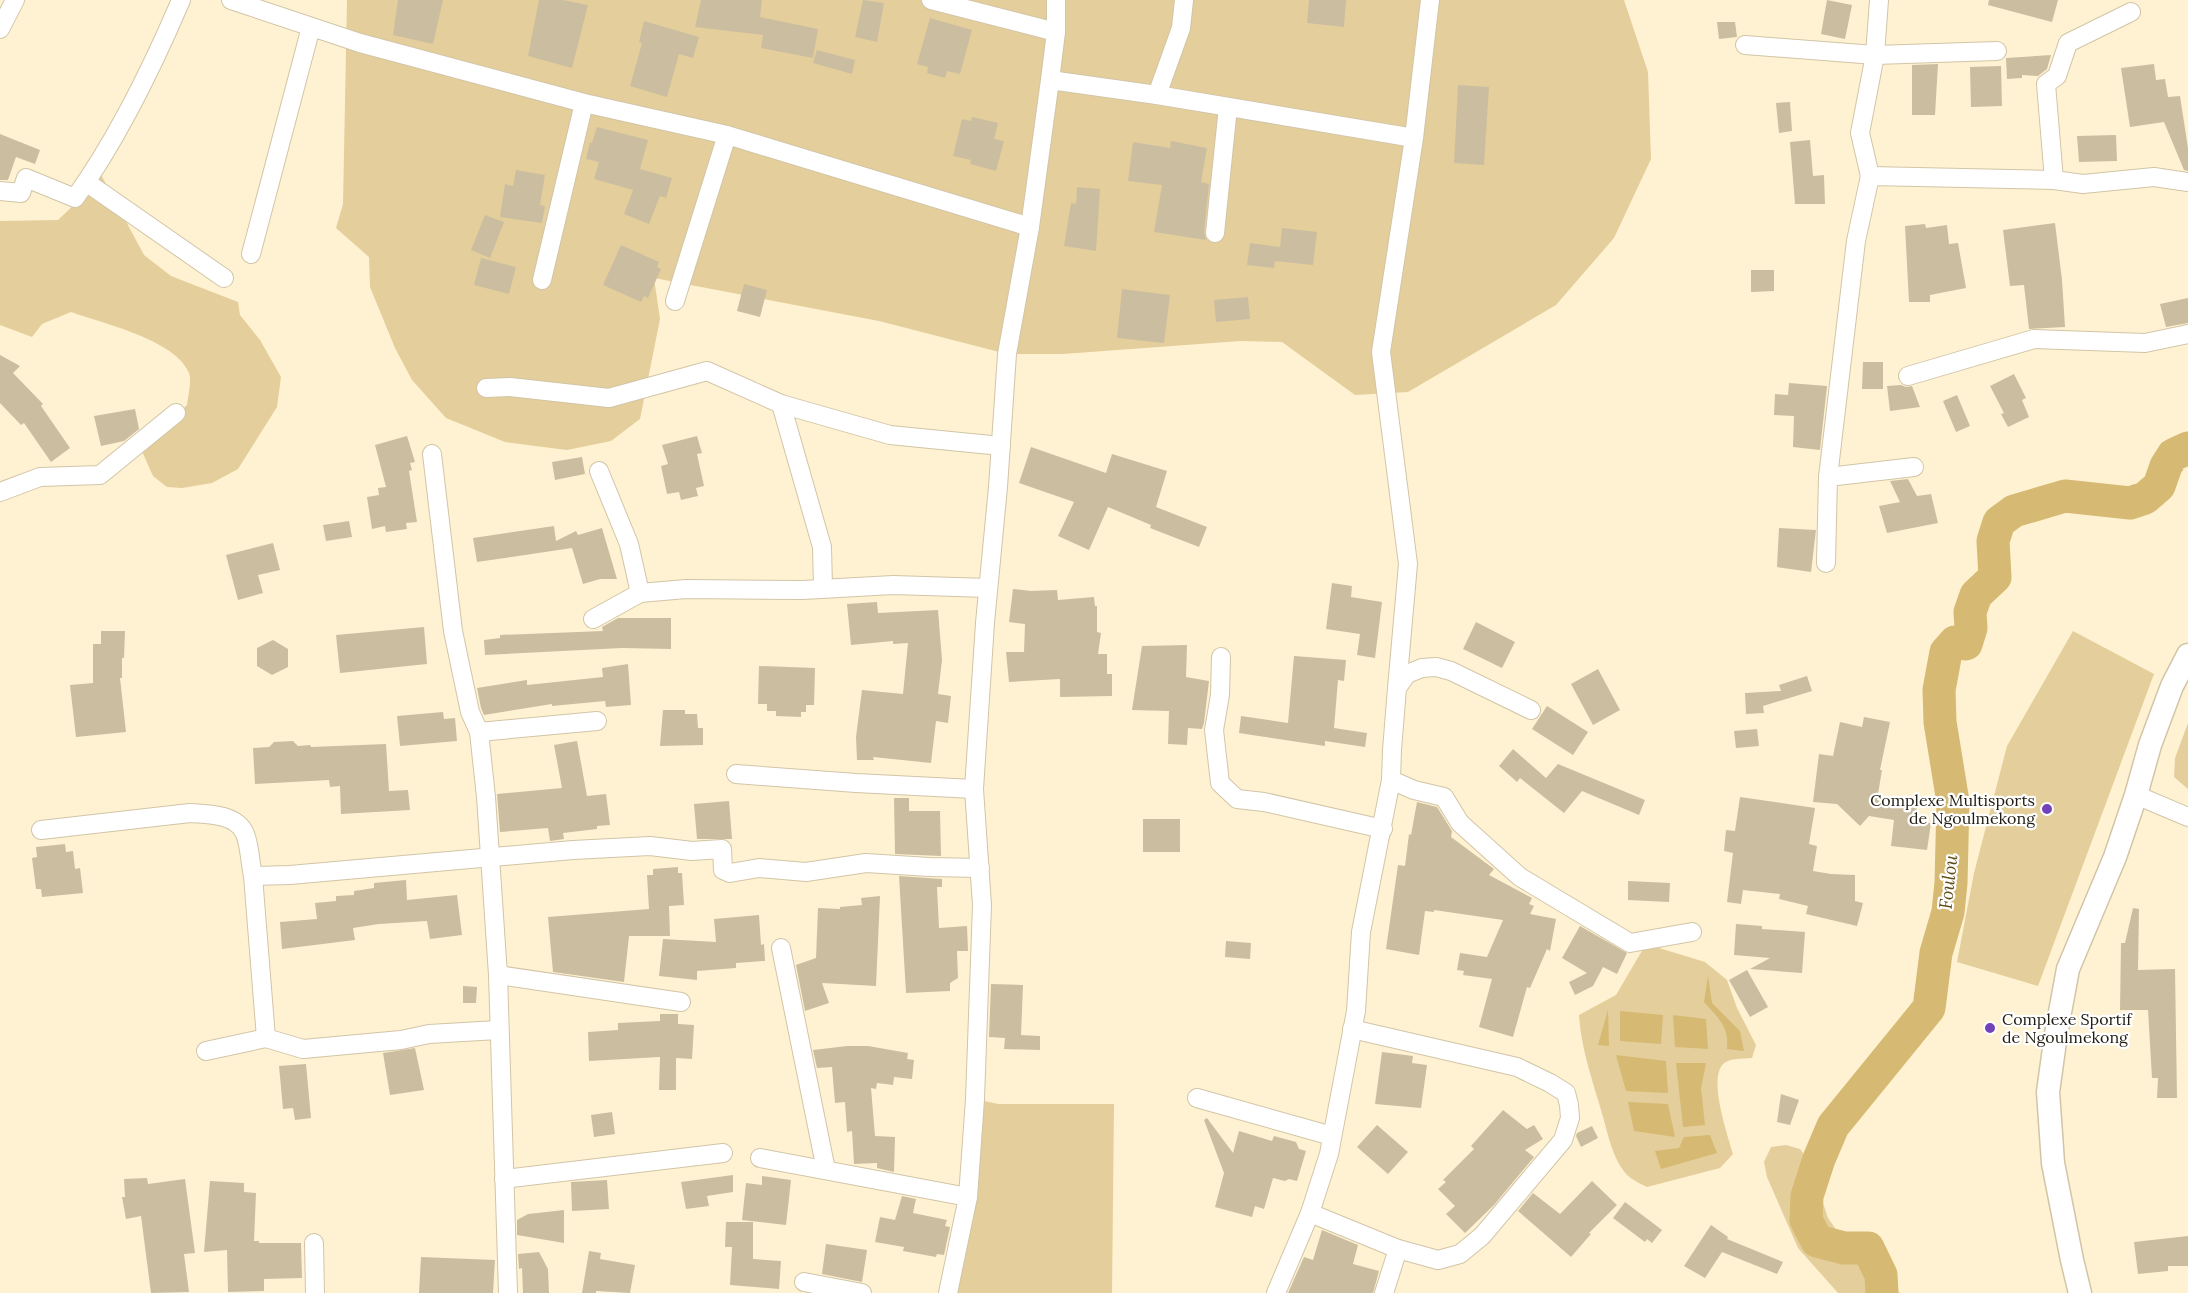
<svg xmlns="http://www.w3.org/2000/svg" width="2188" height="1293" font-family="Lora,serif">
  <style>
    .green { fill: #e4ce9b }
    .water { fill: #d6b972 }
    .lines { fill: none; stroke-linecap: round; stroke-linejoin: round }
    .river { stroke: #d6b972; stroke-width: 33 }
    .building { fill: #cbbea0 }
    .minor-casing { stroke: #d2c5a7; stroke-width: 20 }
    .tertiary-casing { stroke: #d2c5a7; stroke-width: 25 }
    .minor { stroke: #fff; stroke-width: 18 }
    .tertiary { stroke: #fff; stroke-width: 22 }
    .poi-dot { fill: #7242ba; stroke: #fff; stroke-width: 2 }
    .labels { text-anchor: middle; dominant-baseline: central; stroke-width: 4.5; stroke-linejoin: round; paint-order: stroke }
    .poi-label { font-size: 16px; fill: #211c11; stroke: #fff; text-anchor: end }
    .water-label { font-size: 18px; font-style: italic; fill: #604c15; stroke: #fff }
  </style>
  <rect width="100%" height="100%" fill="#fff2d2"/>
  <g class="green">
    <polygon points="347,0 1624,0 1648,72 1651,159 1614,238 1556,305 1408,392 1355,395 1282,342 1240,341 1063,354 1007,354 879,321 654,278 660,319 640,419 611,441 567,450 505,442 446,418 412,380 395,348 370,287 369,257 336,228 343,204"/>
    <path d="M98,169L144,255L171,276L238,302L240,315L260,340L281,377L277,407L238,469L212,483L182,488L167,487L153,476L141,449L187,405C188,396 192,381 189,373C176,340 102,323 71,312L42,324L32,337L0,325V221L58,220L77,202Z"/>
    <polygon points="2073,631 2154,674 2038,986 1957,962 1974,873 2007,746"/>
    <polygon points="2188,723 2188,789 2174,777 2175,758"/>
    <path d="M1646,944L1705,962L1727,980L1737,1008L1756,1045L1752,1058C1745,1059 1735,1058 1728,1061C1704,1069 1728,1136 1733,1154L1720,1168L1647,1187C1636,1182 1627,1177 1621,1167C1610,1150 1607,1129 1601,1110C1592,1079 1581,1048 1579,1015L1616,995Z"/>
    <polygon points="975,1099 998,1104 1114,1104 1112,1293 948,1293"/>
    <polygon points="1786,1145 1800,1149 1809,1161 1828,1218 1844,1241 1900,1293 1838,1293 1798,1248 1767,1177 1764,1162 1771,1147"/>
  </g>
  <g class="water">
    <path d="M1708,976L1712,1003L1740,1031L1744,1051L1727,1049C1729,1026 1719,1019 1704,1002Z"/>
    <polygon points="1608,1010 1609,1046 1598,1045"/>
    <polygon points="1620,1011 1663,1015 1661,1044 1620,1041"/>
    <polygon points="1673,1015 1706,1019 1708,1049 1675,1047"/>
    <polygon points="1616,1055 1666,1061 1668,1093 1626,1091"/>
    <polygon points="1676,1063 1706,1063 1701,1088 1705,1125 1683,1127"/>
    <polygon points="1628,1102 1668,1104 1675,1137 1634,1131"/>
    <polygon points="1710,1135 1717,1153 1661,1169 1655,1151 1679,1148 1684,1137"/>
  </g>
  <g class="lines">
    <polyline class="river" points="1882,1293 1881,1275 1868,1248 1844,1248 1817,1241 1806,1220 1807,1196 1819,1159 1833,1126 1929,1008 1936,953 1948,912 1951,883 1953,802 1940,722 1939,690 1946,652 1955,642 1966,644 1971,628 1970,612 1976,595 1995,577 1993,541 1999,522 2014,511 2065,496 2130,503 2145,498 2159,486 2166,466 2173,455 2188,448"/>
  </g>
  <g class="building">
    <polygon points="398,0 443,0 433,44 393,35"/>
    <polygon points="539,0 563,0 588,5 572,68 528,56"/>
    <polygon points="701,0 762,0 760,17 818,29 813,58 761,48 763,35 695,27"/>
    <polygon points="863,0 884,3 877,42 855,37"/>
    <polygon points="1309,0 1346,0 1344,27 1307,23"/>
    <polygon points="1827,0 1852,5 1845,39 1821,34"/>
    <polygon points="1989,0 2058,0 2052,22 1988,5"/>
    <polygon points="930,18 972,30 960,74 947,71 945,78 927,73 928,67 917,64"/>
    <polygon points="644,21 699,37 693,58 679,54 667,97 630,86 642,43 639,42"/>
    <polygon points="1717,22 1735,22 1737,37 1719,39"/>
    <polygon points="817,50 855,60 852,74 813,63"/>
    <polygon points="2051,55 2047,69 2038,76 2022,75 2022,78 2007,79 2006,58"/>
    <polygon points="1938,64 1935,115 1912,115 1912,65"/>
    <polygon points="2154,64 2156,80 2165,79 2168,97 2180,96 2188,148 2188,171 2184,170 2164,122 2130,127 2121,68"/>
    <polygon points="2001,66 2002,106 1971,107 1970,67"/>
    <polygon points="1458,85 1489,87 1484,165 1454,163"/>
    <polygon points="1790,102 1792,131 1779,133 1776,103"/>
    <polygon points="972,117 998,123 994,139 1004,141 996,171 970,164 971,160 953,156 962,119 971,121"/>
    <polygon points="597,127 648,140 640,169 672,178 666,198 660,196 649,224 624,214 633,190 594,179 599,162 586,159 590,142 592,143"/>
    <polygon points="0,134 40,150 35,164 16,157 8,180 0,180"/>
    <polygon points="2116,135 2117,161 2079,162 2077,136"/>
    <polygon points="1810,140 1813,176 1824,175 1825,204 1795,204 1790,142"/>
    <polygon points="1171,141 1207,148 1201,182 1209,184 1204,232 1206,240 1154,232 1162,185 1128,181 1133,142 1170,148"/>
    <polygon points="516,170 545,175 540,205 545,206 542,223 500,217 505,184 513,186"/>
    <polygon points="1077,187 1100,189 1096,251 1064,246 1071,203 1076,204"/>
    <polygon points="485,215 504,222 490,258 471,250"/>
    <polygon points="2055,223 2062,280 2065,327 2029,329 2024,285 2010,286 2003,230"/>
    <polygon points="1925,224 1926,228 1947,225 1949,244 1958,243 1966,288 1930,295 1930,302 1909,302 1905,226"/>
    <polygon points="1282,228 1317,232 1313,265 1275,261 1274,268 1247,265 1250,243 1280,247"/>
    <polygon points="621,245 659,262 657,267 661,269 648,298 644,296 641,302 603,285"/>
    <polygon points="481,258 516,267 509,294 474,285"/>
    <polygon points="1751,270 1774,270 1774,291 1751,292"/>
    <polygon points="744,284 767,290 760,317 737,311"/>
    <polygon points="1122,289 1170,295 1164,343 1117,338"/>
    <polygon points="1248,297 1250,319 1216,322 1214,300"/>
    <polygon points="2188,298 2188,323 2166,327 2160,304"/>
    <polygon points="0,355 20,366 13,373 43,404 41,406 70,448 51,462 24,423 21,425 0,403"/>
    <polygon points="1863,362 1883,362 1883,389 1862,389"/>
    <polygon points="2014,374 2026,398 2022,400 2029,417 2008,427 2001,414 2004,413 1990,386"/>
    <polygon points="1789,383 1827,386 1820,450 1793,447 1794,416 1774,415 1775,394 1788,395"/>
    <polygon points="1901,385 1906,387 1912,386 1920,407 1890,411 1887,386"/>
    <polygon points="1957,395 1970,426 1956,432 1943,401"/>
    <polygon points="135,409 139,429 124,441 101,446 94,416"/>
    <polygon points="407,436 415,462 410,463 412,470 409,471 417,522 406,523 407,529 386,532 385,526 372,529 367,497 379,495 378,488 386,487 375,445"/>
    <polygon points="697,436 702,453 697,454 704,486 696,488 698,496 681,500 679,492 667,494 661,466 668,464 662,445"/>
    <polygon points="1031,447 1106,473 1112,454 1167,471 1156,507 1207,527 1199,547 1150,528 1151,525 1108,507 1089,550 1058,536 1074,502 1019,483"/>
    <polygon points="582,457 585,474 555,480 552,462"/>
    <polygon points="1908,479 1917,496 1931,494 1938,523 1887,533 1879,506 1900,502 1890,481"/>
    <polygon points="349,521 352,537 326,541 323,525"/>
    <polygon points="554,526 556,541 576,531 578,535 602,528 617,579 600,579 583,584 572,548 477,562 473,538"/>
    <polygon points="1779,528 1816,530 1811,572 1777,567"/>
    <polygon points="273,543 280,570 258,575 263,593 238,600 226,555"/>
    <polygon points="1332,583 1352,586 1351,597 1382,602 1375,658 1357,655 1360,634 1326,629"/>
    <polygon points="1013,589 1031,591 1057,590 1058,600 1094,597 1095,606 1097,606 1097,632 1101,633 1098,654 1107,654 1107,674 1112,674 1112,696 1060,697 1060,679 1009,682 1006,652 1024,652 1025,624 1009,622"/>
    <polygon points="877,602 878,613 938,610 942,660 938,694 951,696 948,723 936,721 931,763 873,757 874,760 857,760 856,737 862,690 903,694 908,643 893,644 893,641 851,645 847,604"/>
    <polygon points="618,618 671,618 671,649 622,648 485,655 484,640 500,638 500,635 603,631 602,627"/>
    <polygon points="1476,622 1515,642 1502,668 1463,649"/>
    <polygon points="424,627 427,664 340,673 336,635"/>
    <polygon points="101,631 125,631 124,658 122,658 122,678 120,678 126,732 76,737 70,685 93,683 93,644 101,644"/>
    <polygon points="273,640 288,649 288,667 272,675 257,666 257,648"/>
    <polygon points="1187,645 1186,677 1209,681 1204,723 1202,729 1188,728 1187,745 1168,744 1169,711 1132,710 1142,646"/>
    <polygon points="1294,656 1346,660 1344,681 1338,680 1334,728 1367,733 1365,747 1325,741 1325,746 1239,733 1241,716 1288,723"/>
    <polygon points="628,664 631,705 606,707 605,701 552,706 552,704 484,715 481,708 477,688 527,680 527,685 603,677 602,668"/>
    <polygon points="759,666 815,668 814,705 806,705 806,712 801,712 801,717 776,716 776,711 767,711 767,704 758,704"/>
    <polygon points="1598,669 1620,710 1593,725 1571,684"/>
    <polygon points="1807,676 1812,691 1763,706 1764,713 1746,714 1745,693 1781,691 1779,685"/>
    <polygon points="1547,706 1588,732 1573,755 1532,729"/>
    <polygon points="663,710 685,710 685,714 697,714 698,728 703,728 703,745 660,746"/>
    <polygon points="443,712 444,719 455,718 457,741 400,746 397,716"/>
    <polygon points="1864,717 1890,722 1880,770 1882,770 1877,800 1917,807 1915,820 1931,823 1927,850 1891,846 1894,820 1869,816 1860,826 1837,804 1813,802 1819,754 1833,756 1840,722 1862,727"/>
    <polygon points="1757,729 1759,746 1736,748 1734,731"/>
    <polygon points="293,741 298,746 310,745 311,747 386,744 389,791 408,790 410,810 341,814 340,786 330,787 329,780 255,784 253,748 269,747 274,742"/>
    <polygon points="577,741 587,796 606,794 610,825 597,826 597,829 563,833 564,839 550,841 548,828 500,832 497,794 562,788 554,745"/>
    <polygon points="1513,749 1546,778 1558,764 1645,800 1639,815 1582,791 1564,813 1520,778 1517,782 1499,766"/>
    <polygon points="1740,797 1815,808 1809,844 1817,846 1813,871 1831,874 1855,875 1855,901 1863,903 1857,926 1806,914 1808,906 1779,899 1780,894 1743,890 1741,904 1727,902 1733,853 1724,851 1726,830 1735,831"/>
    <polygon points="894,798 909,798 909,811 940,811 941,856 895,854"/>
    <polygon points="729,801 732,839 697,839 694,804"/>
    <polygon points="1417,802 1437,807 1452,831 1451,837 1494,869 1489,875 1532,898 1529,904 1534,906 1530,914 1556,919 1550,951 1547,949 1530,988 1527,987 1513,1037 1479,1027 1492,979 1463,975 1464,971 1457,970 1460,953 1487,957 1503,920 1434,910 1434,912 1425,911 1419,955 1386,949 1398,865 1405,866 1409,834 1411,835"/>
    <rect x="1143" y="819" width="37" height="33"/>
    <polygon points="65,844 66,852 73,851 75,869 80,868 83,893 42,897 41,889 36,889 32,858 37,857 36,847"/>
    <polygon points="678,867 678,873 682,873 684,905 669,906 670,936 629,936 624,982 553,972 548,917 649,909 647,875 653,875 653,869"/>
    <polygon points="899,876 942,879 942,887 937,887 939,928 967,926 968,951 957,951 958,978 950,983 950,991 906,993"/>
    <polygon points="406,880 407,900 457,895 462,935 430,939 427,921 379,924 353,928 355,940 282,949 280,922 317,919 315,903 336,901 336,896 354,895 354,891 374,888 374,883"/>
    <polygon points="1628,881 1670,883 1669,902 1628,900"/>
    <polygon points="880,896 876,986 822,983 829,1003 805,1011 796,965 816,958 818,908 840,909 840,907 862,905 861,898"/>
    <polygon points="2133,908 2139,909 2138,970 2175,969 2177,1098 2157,1098 2158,1078 2152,1078 2148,1010 2120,1010 2121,943 2125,943"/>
    <polygon points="759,915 761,945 764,944 765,961 736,963 736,968 697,971 697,980 659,976 663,939 716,942 714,919"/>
    <polygon points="1736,924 1762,926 1762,929 1805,932 1802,973 1750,969 1770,958 1734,955"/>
    <polygon points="1580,926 1627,953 1617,974 1603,967 1593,986 1575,995 1569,982 1587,973 1562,958"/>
    <polygon points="1226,941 1251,943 1250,959 1225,957"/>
    <polygon points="1747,970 1768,1007 1750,1017 1729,980"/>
    <polygon points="991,984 1023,985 1021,1035 1040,1036 1040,1050 1004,1049 1005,1038 989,1037"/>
    <polygon points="463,986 477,987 476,1003 463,1003"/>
    <polygon points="660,1014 678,1014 678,1024 694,1025 692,1059 676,1058 676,1090 659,1090 660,1057 589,1061 588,1032 618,1030 618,1023 660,1021"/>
    <polygon points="847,1046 868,1046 908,1053 907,1059 914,1060 912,1079 894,1077 893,1085 877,1083 876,1089 871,1088 875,1136 895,1137 894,1172 877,1168 877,1163 854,1164 852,1131 847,1132 845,1102 835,1103 832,1067 817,1068 813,1050"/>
    <polygon points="415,1048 424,1090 390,1095 383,1053"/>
    <polygon points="1382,1052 1413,1056 1412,1063 1427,1065 1421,1108 1375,1104"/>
    <polygon points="306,1064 311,1118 295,1120 293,1108 283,1109 279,1066"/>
    <polygon points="1781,1094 1799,1100 1790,1125 1777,1122"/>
    <polygon points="1503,1110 1527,1129 1534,1125 1543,1139 1525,1150 1534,1157 1494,1205 1465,1233 1446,1214 1455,1206 1438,1189 1446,1182 1443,1180 1474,1149 1471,1146"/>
    <polygon points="612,1112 615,1134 594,1137 591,1115"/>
    <polygon points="1207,1118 1233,1153 1239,1131 1272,1141 1274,1136 1296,1142 1299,1149 1306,1151 1297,1181 1289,1179 1285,1181 1273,1178 1264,1209 1255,1206 1252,1217 1215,1207 1224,1173 1204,1120"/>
    <polygon points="1377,1125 1408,1152 1388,1174 1357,1147"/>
    <polygon points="1592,1126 1598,1138 1581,1147 1576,1136 1577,1133"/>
    <polygon points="733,1175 733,1192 707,1196 709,1206 686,1209 681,1182"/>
    <polygon points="762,1176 791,1180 786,1225 742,1220 746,1183 762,1185"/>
    <polygon points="147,1178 148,1184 185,1179 195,1253 184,1254 189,1292 151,1293 141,1216 126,1219 122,1197 125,1197 124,1179"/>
    <polygon points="607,1180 609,1209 572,1211 571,1182"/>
    <polygon points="210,1181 244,1183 244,1192 256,1193 254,1241 259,1241 259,1243 301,1243 302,1278 264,1279 264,1291 228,1292 227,1250 204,1252"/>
    <polygon points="1592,1181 1617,1205 1589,1233 1591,1234 1571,1257 1518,1211 1533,1193 1560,1214"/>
    <polygon points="902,1196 916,1199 913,1213 947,1220 945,1226 950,1227 944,1255 937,1254 936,1257 903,1251 904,1247 875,1242 880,1217 895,1220"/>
    <polygon points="1625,1202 1662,1230 1652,1243 1647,1239 1645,1242 1613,1218"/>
    <polygon points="564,1210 564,1243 517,1235 517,1220 528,1214"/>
    <polygon points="726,1222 753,1222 753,1259 781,1261 779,1289 730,1285 732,1247 725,1247"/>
    <polygon points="1711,1225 1728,1237 1727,1239 1783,1262 1777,1274 1722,1252 1705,1278 1684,1266"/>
    <polygon points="1322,1230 1358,1245 1353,1264 1379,1271 1373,1293 1288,1293 1304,1257 1313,1260"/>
    <polygon points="2188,1236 2188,1266 2168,1266 2168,1271 2138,1274 2134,1242"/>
    <polygon points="826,1244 867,1250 862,1282 822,1274"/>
    <polygon points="589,1251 601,1253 600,1259 635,1265 630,1293 596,1291 596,1293 582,1293"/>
    <polygon points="539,1252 548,1269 549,1293 523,1293 522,1268 519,1269 518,1254"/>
    <polygon points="421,1257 495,1260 493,1293 419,1293"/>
  </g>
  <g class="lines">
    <defs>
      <g id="minor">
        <polyline points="231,0 360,43 584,103 727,135 1030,227"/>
        <polyline points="931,0 1056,32"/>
        <polyline points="2131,12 2068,43 2057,76 2046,84 2054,180 2083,184 2154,177 2188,182"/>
        <polyline points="0,29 15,0"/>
        <polyline points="1745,45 1875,55 1997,51"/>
        <polyline points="1050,80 1157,95 1414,138"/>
        <polyline points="1157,95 1181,28 1184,0"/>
        <polyline points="1870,176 1860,133 1875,55 1879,0"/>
        <polyline points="86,182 224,278"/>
        <path d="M0,191L21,193L26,178L75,198C118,138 152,68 181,0"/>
        <polyline points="1215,233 1228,107"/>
        <polyline points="251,254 311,27"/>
        <polyline points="542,280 584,103"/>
        <polyline points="675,301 727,135"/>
        <polyline points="1908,376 2034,339 2145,343 2188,334"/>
        <polyline points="486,388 510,387 609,398 707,371 781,404 890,435 1001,446"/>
        <polyline points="781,404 822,547 823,587"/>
        <polyline points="432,454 453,631 470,712 479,732 486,797 498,975 508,1293"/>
        <polyline points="599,471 629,544 640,593"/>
        <polyline points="1828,477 1914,467"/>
        <polyline points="0,492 40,477 100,475 176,413"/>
        <polyline points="1826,563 1828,477 1856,241 1870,176 2054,180"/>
        <polyline points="593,619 640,593 686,589 803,590 893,585 988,588"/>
        <polyline points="1221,657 1220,695 1214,730 1220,783 1237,799 1264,802 1383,829"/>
        <polyline points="1397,688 1408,564 1381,352 1414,138 1430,0"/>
        <polyline points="479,732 597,721"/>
        <polyline points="736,774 856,783 974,789"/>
        <polyline points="1391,780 1414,790 1444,797 1460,823 1520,877 1630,943 1692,932"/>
        <polyline points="2136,795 2188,817"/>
        <path d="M41,830L190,813C208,814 237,814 245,834C250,846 250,863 253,876L290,875L573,850L650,846L692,851L722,849L723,870L730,873L759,868L806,872L866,863L929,867L980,868"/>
        <polyline points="781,948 826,1170"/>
        <polyline points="498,975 681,1002"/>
        <polyline points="266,1038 303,1049 401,1040 429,1034 498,1030"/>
        <polyline points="206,1051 266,1038 253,876"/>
        <polyline points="1197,1098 1332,1136"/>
        <polyline points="760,1158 968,1197"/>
        <polyline points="504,1179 723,1153"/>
        <polyline points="1310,1213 1398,1249 1438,1260 1460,1254 1482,1236 1563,1140 1570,1118 1569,1105 1566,1093 1550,1083 1517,1067 1352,1029"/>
        <polyline points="314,1243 315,1293"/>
        <polyline points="804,1282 862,1293"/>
        <polyline points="948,1293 968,1197 975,1099 982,905 974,789 985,623 998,487 1007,354 1030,227 1050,80 1056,32 1056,0"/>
        <polyline points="1276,1293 1310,1213 1329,1154 1356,1011 1361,932 1391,780 1392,750 1397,688 1407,674 1422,668 1436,667 1451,671 1531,710"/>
        <polyline points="1384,1293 1398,1249"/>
      </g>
      <polyline id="tertiary" points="2080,1293 2072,1260 2053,1163 2048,1092 2056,1034 2068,969 2115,857 2136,795 2150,745 2172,686 2188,655"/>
    </defs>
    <use href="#minor" class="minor-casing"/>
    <use href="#tertiary" class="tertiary-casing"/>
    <use href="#minor" class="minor"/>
    <use href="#tertiary" class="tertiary"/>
  </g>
  <g class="poi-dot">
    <circle cx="2047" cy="809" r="6"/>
    <circle cx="1990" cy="1028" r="6"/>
  </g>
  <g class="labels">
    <g class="poi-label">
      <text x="2035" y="800">Complexe Multisports<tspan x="2035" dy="18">de Ngoulmekong</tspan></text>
      <text x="2002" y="1019" text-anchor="start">Complexe Sportif<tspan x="2002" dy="18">de Ngoulmekong</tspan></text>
    </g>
    <g class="water-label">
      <text transform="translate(1948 882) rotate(-84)">Foulou</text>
    </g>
  </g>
</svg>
